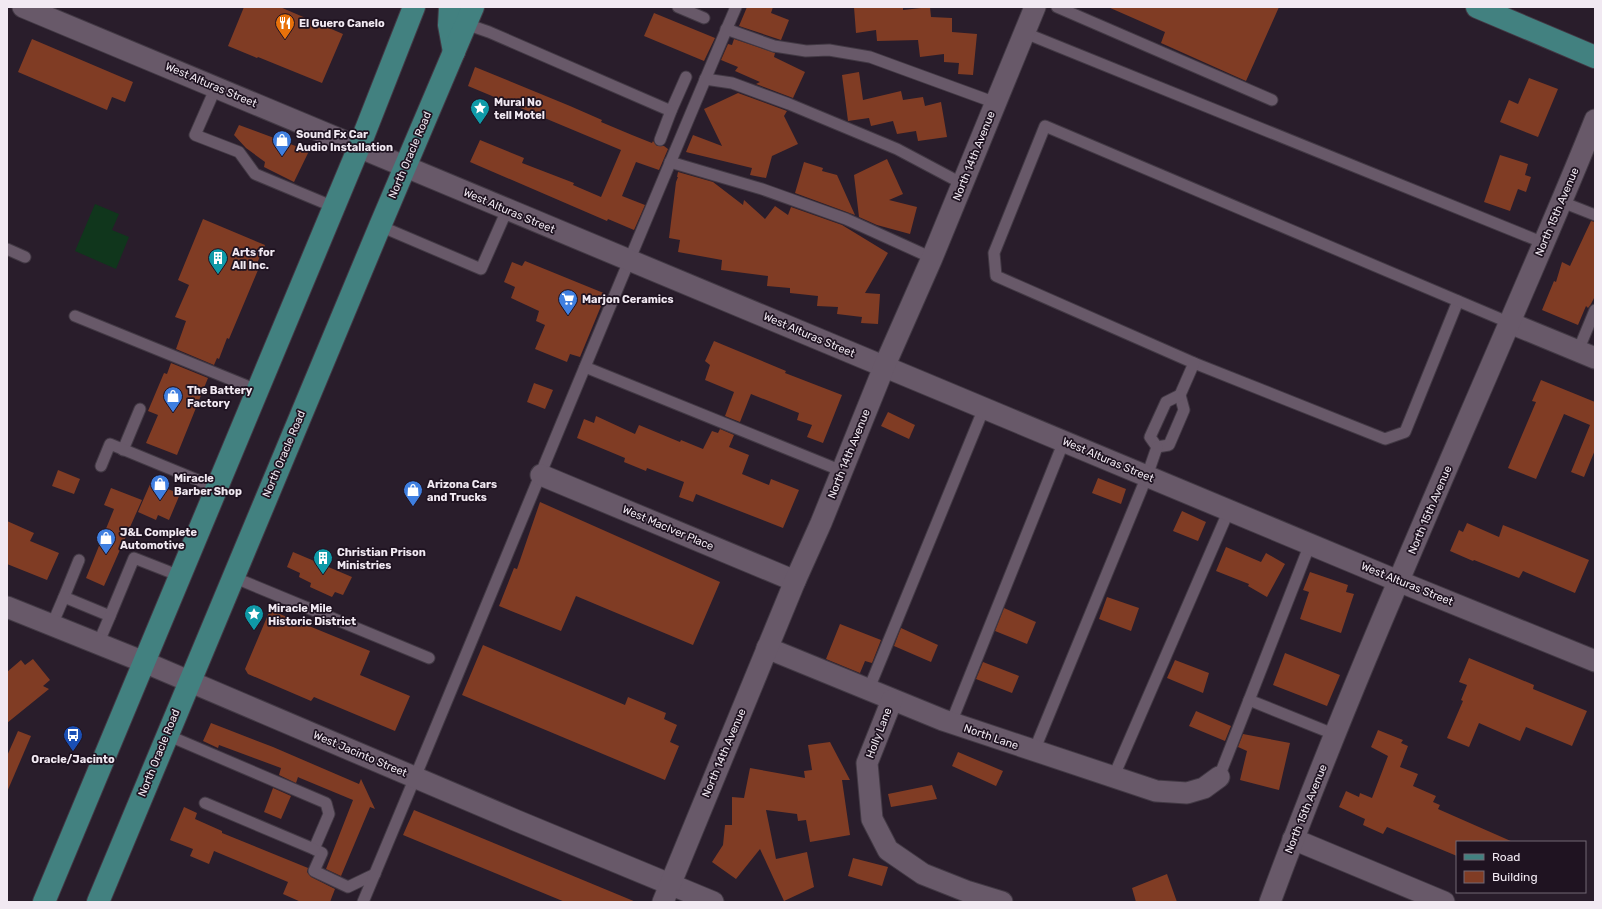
<svg xmlns="http://www.w3.org/2000/svg" width="1602" height="909" font-family="Rubik,sans-serif">
  <style>
    .green { fill: #10361c }
    .building { fill: #803c24 }
    .lines { fill: none; stroke-linecap: round; stroke-linejoin: round }
    .lane-casing { stroke: #423944; stroke-width: 13 }
    .street-casing { stroke: #423944; stroke-width: 23 }
    .primary-casing { stroke: #423944; stroke-width: 24 }
    .lane { stroke: #685969; stroke-width: 11 }
    .street { stroke: #685969; stroke-width: 21 }
    .primary { stroke: #428180; stroke-width: 22 }
    .labels { text-anchor: middle; dominant-baseline: central; stroke-width: 3.5; stroke-linejoin: round; paint-order: stroke }
    .poi-label { font-size: 11px; font-weight: bold; fill: #f1e9f2; stroke: #1f1321; text-anchor: start }
    .street-label { font-size: 11px; fill: #f1e9f2; stroke: #1f1321 }
  </style>
  <rect width="100%" height="100%" fill="#291d2b"/>
  <polygon class="green" points="95,204 119,214 112,230 129,237 116,269 75,251"/>
  <g class="building">
    <polygon points="244,7 280,7 343,34 322,83 258,57 257,58 228,46"/>
    <polygon points="747,7 773,7 771,13 789,20 781,40 739,26"/>
    <polygon points="854,7 903,7 903,10 930,7 931,17 952,18 952,32 977,34 973,75 958,74 959,63 944,62 944,54 920,57 918,40 877,41 876,30 856,33"/>
    <polygon points="1108,7 1279,7 1246,81 1161,43 1165,32"/>
    <polygon points="654,13 715,38 704,61 644,36"/>
    <polygon points="32,39 133,82 125,102 112,97 107,110 18,72"/>
    <polygon points="734,39 775,53 774,57 805,72 793,98 756,84 760,82 735,71 738,67 721,60 728,44 732,45"/>
    <polygon points="475,67 570,106 602,120 601,122 632,135 652,143 653,141 657,146 664,146 668,149 659,170 636,162 622,196 645,205 634,230 608,219 607,221 470,162 480,140 524,158 522,163 574,183 573,185 601,197 621,150 468,86"/>
    <polygon points="859,72 863,100 901,91 903,100 923,97 925,106 941,102 947,137 918,141 916,131 897,134 893,121 871,126 869,118 848,121 842,75"/>
    <polygon points="1529,78 1558,89 1538,137 1500,122 1509,100 1518,104"/>
    <polygon points="738,93 787,111 784,116 798,144 772,156 766,178 750,175 752,168 686,152 693,135 722,146 704,109"/>
    <polygon points="239,125 309,151 294,182 264,167 265,162 246,148 234,135"/>
    <polygon points="1500,155 1528,164 1525,175 1531,177 1526,192 1518,189 1510,211 1484,202"/>
    <polygon points="887,159 903,194 889,200 917,207 910,234 877,225 859,217 854,175"/>
    <polygon points="804,162 823,168 822,171 837,175 855,215 795,193"/>
    <polygon points="678,172 713,182 743,205 744,200 765,219 775,206 788,215 791,207 842,225 888,253 865,293 880,294 878,324 861,323 862,317 837,314 838,307 817,306 818,296 790,293 790,288 767,286 768,276 721,270 722,260 678,252 680,240 669,238 676,182 678,177 677,177"/>
    <polygon points="203,219 265,245 255,268 258,270 229,339 227,338 219,359 217,358 214,365 176,349 186,321 175,317 189,285 178,280"/>
    <polygon points="1591,221 1595,222 1595,296 1591,304 1588,308 1586,306 1578,325 1542,310 1554,281 1556,282 1562,262 1570,266"/>
    <polygon points="525,261 606,294 580,357 570,354 567,362 535,349 545,325 536,321 539,311 511,298 515,287 504,282 512,262 522,266"/>
    <polygon points="714,341 786,371 785,373 842,395 823,443 807,437 812,425 797,420 799,413 751,394 740,422 725,416 734,392 705,380 710,365 705,361"/>
    <polygon points="171,363 208,378 177,455 146,443 158,415 148,411 164,373 167,374"/>
    <polygon points="1541,380 1595,402 1595,450 1584,477 1571,472 1590,425 1564,414 1536,479 1508,468 1536,402 1532,401"/>
    <polygon points="534,383 553,390 545,409 527,402"/>
    <polygon points="888,412 915,425 909,439 881,426"/>
    <polygon points="596,416 635,434 639,425 680,442 681,440 703,449 712,431 718,433 720,429 734,435 729,447 749,455 742,474 769,485 771,479 799,490 783,528 696,494 693,502 679,497 684,482 647,468 646,471 624,462 625,458 577,438 584,419 594,423"/>
    <polygon points="58,470 80,479 74,494 52,486"/>
    <polygon points="1098,478 1126,489 1121,504 1092,493"/>
    <polygon points="151,482 180,494 169,520 158,515 156,520 138,512"/>
    <polygon points="111,488 142,500 104,586 86,578 114,509 104,505"/>
    <polygon points="540,502 720,582 693,645 576,596 561,631 499,606 514,568 517,569"/>
    <polygon points="1182,511 1206,522 1198,541 1173,531"/>
    <polygon points="7,521 34,533 30,541 59,553 47,580 7,564"/>
    <polygon points="1467,523 1499,537 1503,525 1589,560 1575,593 1523,571 1519,578 1474,560 1473,561 1450,551 1459,530 1463,532"/>
    <polygon points="1226,547 1261,562 1266,553 1285,564 1267,597 1248,586 1249,584 1216,571"/>
    <polygon points="293,552 352,577 343,595 335,592 332,597 310,587 311,583 299,577 300,573 287,567"/>
    <polygon points="1310,572 1348,585 1346,592 1354,594 1341,633 1300,619 1309,592 1303,590"/>
    <polygon points="1107,597 1139,608 1131,631 1099,619"/>
    <polygon points="1004,608 1036,622 1027,644 995,631"/>
    <polygon points="270,610 370,651 360,675 410,696 395,731 314,697 311,701 248,674 245,669"/>
    <polygon points="840,624 881,640 872,663 865,661 860,673 826,659"/>
    <polygon points="901,628 938,645 931,662 894,646"/>
    <polygon points="483,645 625,705 628,697 666,713 664,719 677,725 670,742 679,746 665,780 462,695"/>
    <polygon points="1285,653 1340,675 1327,706 1273,685"/>
    <polygon points="1469,658 1534,685 1533,689 1587,711 1572,746 1526,727 1520,741 1479,723 1469,747 1447,738 1463,701 1461,700 1467,685 1459,682"/>
    <polygon points="33,659 50,680 43,686 49,689 7,723 7,672 21,660 25,665"/>
    <polygon points="1175,660 1209,673 1203,693 1167,678"/>
    <polygon points="983,662 1019,676 1012,693 976,679"/>
    <polygon points="1196,711 1231,726 1225,741 1189,726"/>
    <polygon points="211,723 273,747 359,784 361,779 375,809 370,807 341,876 326,869 353,800 300,778 298,777 296,783 279,775 281,768 219,745 218,748 203,741"/>
    <polygon points="1378,730 1403,740 1401,743 1408,746 1400,767 1418,774 1413,786 1436,796 1433,802 1440,805 1438,809 1513,842 1457,842 1457,856 1387,827 1383,834 1363,825 1365,819 1339,807 1346,791 1359,797 1360,793 1372,798 1388,756 1371,747"/>
    <polygon points="18,731 31,736 7,792 7,756"/>
    <polygon points="1243,734 1290,743 1279,790 1240,780 1247,751 1238,747"/>
    <polygon points="830,742 850,780 842,780 850,835 810,842 806,820 798,821 797,814 766,810 776,859 807,852 814,887 784,901 760,849 736,879 712,862 723,845 725,825 732,825 732,797 744,798 750,768 805,778 804,771 812,770 808,745"/>
    <polygon points="958,752 1003,771 996,786 952,766"/>
    <polygon points="932,785 937,799 891,807 888,794"/>
    <polygon points="273,788 291,796 281,819 264,812"/>
    <polygon points="184,807 197,813 195,819 222,831 222,833 308,868 307,872 311,877 335,889 330,902 301,902 283,894 288,882 214,851 209,864 190,856 193,849 170,840"/>
    <polygon points="414,810 636,902 565,902 403,835"/>
    <polygon points="853,858 888,867 882,886 848,876"/>
    <polygon points="1167,874 1177,902 1136,902 1132,888"/>
  </g>
  <g class="lines">
    <defs>
      <g id="lane">
        <polyline points="678,7 704,18"/>
        <polyline points="1057,7 1272,100"/>
        <polyline points="466,24 489,32 671,111 686,77"/>
        <polyline points="726,29 774,46 806,51 829,50 870,57 996,103"/>
        <polyline points="1025,33 1544,243"/>
        <polyline points="705,79 732,83 789,104 897,149 963,184"/>
        <polyline points="216,87 195,135 239,152 255,174 334,207"/>
        <polyline points="660,140 671,111"/>
        <polyline points="670,162 762,189 846,219 932,258"/>
        <polyline points="1562,202 1595,215"/>
        <polyline points="380,226 481,269 507,210"/>
        <polyline points="7,249 25,257"/>
        <polyline points="75,316 257,390"/>
        <polyline points="1578,351 1595,310"/>
        <polyline points="1194,363 1385,439 1405,432 1458,301"/>
        <polyline points="585,367 842,471"/>
        <polyline points="1157,447 1169,445 1184,410 1180,395 1194,363 996,276 994,253 1045,126 1510,323"/>
        <polyline points="1157,447 1150,437 1166,402 1180,395"/>
        <polyline points="123,450 140,409"/>
        <polyline points="101,466 110,444 217,488"/>
        <polyline points="79,560 64,597 110,616 134,558 180,576"/>
        <polyline points="233,577 429,658"/>
        <polyline points="52,625 64,597"/>
        <polyline points="98,644 110,616"/>
        <polyline points="868,691 984,408"/>
        <polyline points="1249,700 1336,735"/>
        <polyline points="951,723 1064,441"/>
        <polyline points="167,735 326,803 329,814 314,849 322,853 314,871 348,887 375,874"/>
        <polyline points="1034,751 1147,476 1157,447"/>
        <polyline points="1219,777 1310,544"/>
        <polyline points="1113,778 1229,510"/>
        <polyline points="205,803 314,849"/>
        <path d="M363,902C488,604 609,304 736,7"/>
      </g>
      <g id="street">
        <polyline points="23,7 1398,581 1595,661"/>
        <polyline points="1510,323 1595,358"/>
        <polyline points="541,475 795,581"/>
        <polyline points="7,607 144,662 515,820 713,902"/>
        <polyline points="767,648 943,720 1156,791 1187,793 1204,788 1219,777"/>
        <polyline points="892,700 867,763 872,819 888,850 923,874 966,891 1002,902"/>
        <polyline points="1293,839 1444,902"/>
        <polyline points="663,902 795,581 821,523 884,367 932,258 1035,7"/>
        <path d="M1270,902C1342,706 1427,515 1509,324C1538,256 1568,188 1595,120"/>
      </g>
      <g id="primary">
        <polyline points="450,7 449,25 454,52"/>
        <polyline points="1477,7 1595,57"/>
        <polyline points="44,902 359,147 414,7"/>
        <polyline points="98,902 380,226 473,7"/>
      </g>
    </defs>
    <use href="#lane" class="lane-casing"/>
    <use href="#street" class="street-casing"/>
    <use href="#primary" class="primary-casing"/>
    <use href="#lane" class="lane"/>
    <use href="#street" class="street"/>
    <use href="#primary" class="primary"/>
  </g>
  <defs>
    <symbol id="restaurant-pin" viewBox="-11 -11 22 30"><path d="M0 17L-7.5 6A9.5 9.5 0 1 1 7.5 6Z" fill="#e8710a" stroke="#1f1321"/><path d="M-5-6h1v4h1v-4h1v4h1v-4h1v5L-1.5 .5V6h-2V.5L-5-1ZM5-6V6H3V1.5H1.5Q1.5-4 5-6Z" fill="#fff"/></symbol>
    <symbol id="sight-pin" viewBox="-11 -11 22 30"><path d="M0 17L-7.5 6A9.5 9.5 0 1 1 7.5 6Z" fill="#0f9aa8" stroke="#1f1321"/><path d="M0-6L1.8-2.2L6-1.7L2.9 1.2L3.7 5.4L0 3.3L-3.7 5.4L-2.9 1.2L-6-1.7L-1.8-2.2Z" fill="#fff"/></symbol>
    <symbol id="shop-pin" viewBox="-11 -11 22 30"><path d="M0 17L-7.5 6A9.5 9.5 0 1 1 7.5 6Z" fill="#3f7fe0" stroke="#1f1321"/><path d="M-5-2.5h2.3a2.7 3.5 0 0 1 5.4 0H5L5.5 6h-11ZM-1.5-2.5h3a1.5 2.3 0 0 0-3 0Z" fill="#fff"/></symbol>
    <symbol id="building-pin" viewBox="-11 -11 22 30"><path d="M0 17L-7.5 6A9.5 9.5 0 1 1 7.5 6Z" fill="#0f9aa8" stroke="#1f1321"/><path d="M-4-6H4V6H1V3H-1V6H-4ZM-2.5-4.3h1.7v1.8h-1.7ZM.8-4.3h1.7v1.8H.8ZM-2.5-1h1.7V.8h-1.7ZM.8-1h1.7V.8H.8Z" fill="#fff"/></symbol>
    <symbol id="supermarket-pin" viewBox="-11 -11 22 30"><path d="M0 17L-7.5 6A9.5 9.5 0 1 1 7.5 6Z" fill="#3f7fe0" stroke="#1f1321"/><path d="M-6-5.5h2.5l.6 2H6L4.5 2H-2.5L-4.4-4H-6ZM-1.5 3.2a1.3 1.3 0 1 0 .1 0ZM3 3.2a1.3 1.3 0 1 0 .1 0Z" fill="#fff"/></symbol>
    <symbol id="bus-pin" viewBox="-11 -11 22 30"><path d="M0 17L-7.5 6A9.5 9.5 0 1 1 7.5 6Z" fill="#1a4fb4" stroke="#1f1321"/><path d="M-5-6H5V4H4V6H2V4H-2V6H-4V4H-5ZM-3.5-4V0h7V-4ZM-3.5 1.2v1.5H-2V1.2ZM2 1.2v1.5H3.5V1.2Z" fill="#fff"/></symbol>
  </defs>
  <g fill-rule="evenodd">
    <use href="#restaurant-pin" x="274" y="12" width="22" height="30"/>
    <use href="#sight-pin" x="469" y="97" width="22" height="30"/>
    <use href="#shop-pin" x="271" y="129" width="22" height="30"/>
    <use href="#building-pin" x="207" y="247" width="22" height="30"/>
    <use href="#supermarket-pin" x="557" y="288" width="22" height="30"/>
    <use href="#shop-pin" x="162" y="385" width="22" height="30"/>
    <use href="#shop-pin" x="149" y="473" width="22" height="30"/>
    <use href="#shop-pin" x="402" y="479" width="22" height="30"/>
    <use href="#shop-pin" x="95" y="527" width="22" height="30"/>
    <use href="#building-pin" x="312" y="547" width="22" height="30"/>
    <use href="#sight-pin" x="243" y="603" width="22" height="30"/>
    <use href="#bus-pin" x="62" y="724" width="22" height="30"/>
  </g>
  <g class="labels">
    <g class="poi-label">
      <text x="299" y="23">El Guero Canelo</text>
      <text x="494" y="102">Mural No<tspan x="494" dy="13">tell Motel</tspan></text>
      <text x="296" y="134">Sound Fx Car<tspan x="296" dy="13">Audio Installation</tspan></text>
      <text x="232" y="252">Arts for<tspan x="232" dy="13">All Inc.</tspan></text>
      <text x="582" y="299">Marjon Ceramics</text>
      <text x="187" y="390">The Battery<tspan x="187" dy="13">Factory</tspan></text>
      <text x="174" y="478">Miracle<tspan x="174" dy="13">Barber Shop</tspan></text>
      <text x="427" y="484">Arizona Cars<tspan x="427" dy="13">and Trucks</tspan></text>
      <text x="120" y="532">J&amp;L Complete<tspan x="120" dy="13">Automotive</tspan></text>
      <text x="337" y="552">Christian Prison<tspan x="337" dy="13">Ministries</tspan></text>
      <text x="268" y="608">Miracle Mile<tspan x="268" dy="13">Historic District</tspan></text>
      <text x="73" y="759" text-anchor="middle">Oracle/Jacinto</text>
    </g>
    <g class="street-label">
      <text transform="translate(211 85) rotate(23)">West Alturas Street</text>
      <text transform="translate(410 155) rotate(-67)">North Oracle Road</text>
      <text transform="translate(974 156) rotate(-68)">North 14th Avenue</text>
      <text transform="translate(509 211) rotate(23)">West Alturas Street</text>
      <text transform="translate(1557 212) rotate(-67)">North 15th Avenue</text>
      <text transform="translate(809 335) rotate(23)">West Alturas Street</text>
      <text transform="translate(284 454) rotate(-67)">North Oracle Road</text>
      <text transform="translate(849 454) rotate(-68)">North 14th Avenue</text>
      <text transform="translate(1108 460) rotate(23)">West Alturas Street</text>
      <text transform="translate(1430 510) rotate(-67)">North 15th Avenue</text>
      <text transform="translate(668 528) rotate(23)">West MacIver Place</text>
      <text transform="translate(1407 584) rotate(22)">West Alturas Street</text>
      <text transform="translate(879 733) rotate(-69)">Holly Lane</text>
      <text transform="translate(991 737) rotate(19)">North Lane</text>
      <text transform="translate(159 753) rotate(-68)">North Oracle Road</text>
      <text transform="translate(724 753) rotate(-67)">North 14th Avenue</text>
      <text transform="translate(360 754) rotate(23)">West Jacinto Street</text>
      <text transform="translate(1306 809) rotate(-68)">North 15th Avenue</text>
    </g>
  </g>
  <rect width="1602" height="909" fill="none" stroke="#f1e9f2" stroke-width="16"/>
  <rect x="1456" y="841" width="130" height="52" fill="#1f1321" stroke="#736975"/>
  <rect x="1464" y="854" width="20" height="6" fill="#428180" stroke="#736975"/>
  <text x="1492" y="861" font-size="12" fill="#f1e9f2">Road</text>
  <rect x="1464" y="871" width="20" height="12" fill="#803c24" stroke="#736975"/>
  <text x="1492" y="881" font-size="12" fill="#f1e9f2">Building</text>
</svg>
